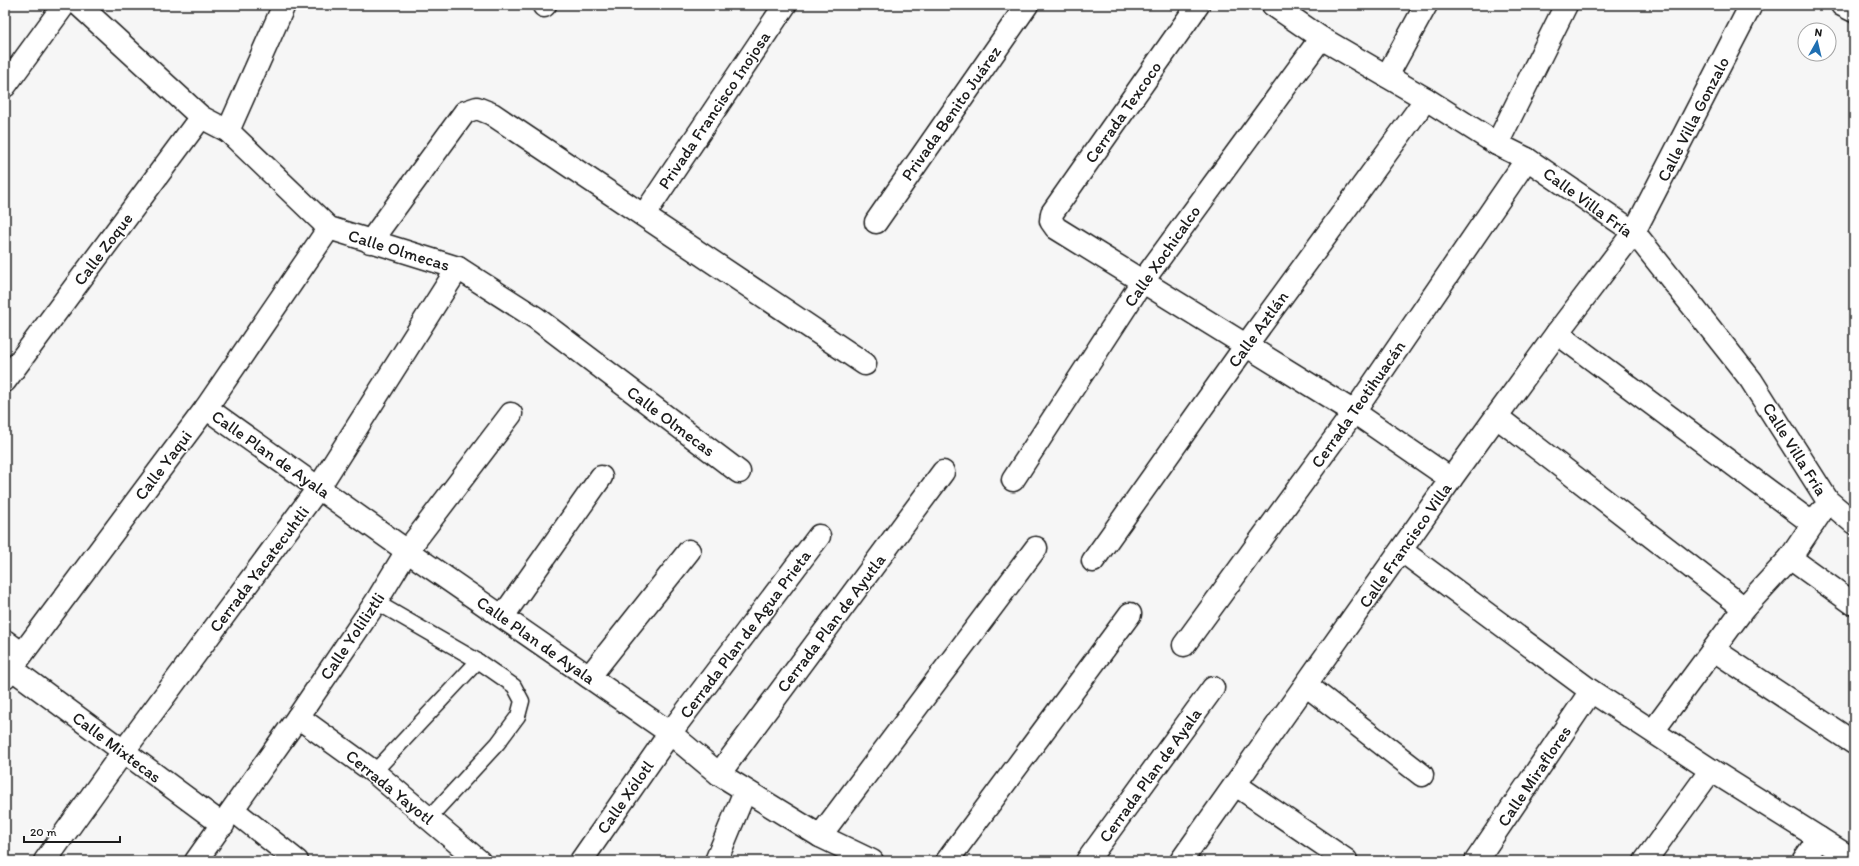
<svg xmlns="http://www.w3.org/2000/svg" width="1859" height="866" font-family="Itim,sans-serif">
  <style>
    .lines { fill: none; stroke-linecap: round; stroke-linejoin: round }
    .lane-casing { stroke: #1c1c1c; stroke-width: 17 }
    .street-casing { stroke: #1c1c1c; stroke-width: 25 }
    .secondary-casing { stroke: #1c1c1c; stroke-width: 25 }
    .lane { stroke: #fff; stroke-width: 14 }
    .street { stroke: #fff; stroke-width: 22 }
    .secondary { stroke: #fff; stroke-width: 22 }
    .labels { text-anchor: middle; dominant-baseline: central; stroke-width: 3; stroke-linejoin: round; paint-order: stroke }
    .street-label { font-size: 17px; fill: #1c1c1c; stroke: #fff }
  </style>
  <rect width="100%" height="100%" fill="#f6f6f6"/>
  <filter id="ink" filterUnits="userSpaceOnUse"><feTurbulence type="fractalNoise" baseFrequency=".025" numOctaves="2"/><feDisplacementMap in="SourceGraphic" scale="8" xChannelSelector="R" yChannelSelector="G"/><feConvolveMatrix kernelMatrix="1 2 1 2 8 2 1 2 1" color-interpolation-filters="sRGB"/></filter>
  <g filter="url(#ink)">
    <g class="lines">
      <defs>
        <g id="lane">
          <polyline points="376,602 478,661 514,686 522,701 518,716 498,743 429,818"/>
          <polyline points="374,772 478,661"/>
        </g>
        <g id="street">
          <polyline points="79,5 201,117 228,131 329,228 458,268 536,318 739,472"/>
          <polyline points="1198,5 1052,213 1051,221 1056,228 1354,412 1451,479"/>
          <polyline points="1273,5 1321,38 1426,99 1497,144 1527,159 1634,232 1751,380 1828,501 1854,523"/>
          <polyline points="1842,5 1854,11"/>
          <polyline points="544,6 545,5"/>
          <polyline points="1387,76 1426,5"/>
          <polyline points="5,86 64,5"/>
          <polyline points="228,131 284,5"/>
          <polyline points="1497,144 1566,5"/>
          <polyline points="644,215 785,5"/>
          <polyline points="876,222 1027,5"/>
          <polyline points="370,242 465,112 477,108 492,114 865,364"/>
          <polyline points="1557,333 1813,524"/>
          <polyline points="5,381 201,117"/>
          <polyline points="206,408 407,551 670,733 719,774 820,836 872,861"/>
          <polyline points="1497,417 1744,608"/>
          <polyline points="1013,480 1142,282 1321,38"/>
          <polyline points="1402,551 1591,691 1711,770 1854,860"/>
          <polyline points="1790,558 1854,604"/>
          <polyline points="1093,561 1247,344 1426,99"/>
          <polyline points="503,616 601,477"/>
          <polyline points="5,641 21,653"/>
          <polyline points="1184,645 1354,412 1527,159"/>
          <polyline points="1714,650 1854,743"/>
          <polyline points="11,668 223,825"/>
          <polyline points="5,677 206,408 329,228"/>
          <polyline points="589,677 689,551"/>
          <polyline points="1306,685 1422,775"/>
          <polyline points="298,717 374,772 479,861"/>
          <polyline points="1653,731 1744,608 1790,558 1821,512"/>
          <polyline points="719,774 943,472"/>
          <polyline points="1236,785 1346,860"/>
          <polyline points="233,810 297,861"/>
          <polyline points="820,836 1036,548"/>
          <polyline points="45,861 123,752 319,487 458,268"/>
          <polyline points="196,861 298,717 376,602 407,551 511,414"/>
          <polyline points="581,861 670,733 819,536"/>
          <polyline points="716,861 745,791"/>
          <polyline points="947,861 1130,614"/>
          <polyline points="1087,861 1213,688"/>
          <polyline points="1476,861 1591,691"/>
          <polyline points="1645,861 1711,770"/>
          <polyline points="1803,861 1819,838"/>
        </g>
        <polyline id="secondary" points="1181,861 1451,479 1557,333 1634,232 1751,5"/>
      </defs>
      <use href="#lane" class="lane-casing"/>
      <use href="#street" class="street-casing"/>
      <use href="#secondary" class="secondary-casing"/>
      <use href="#lane" class="lane"/>
      <use href="#street" class="street"/>
      <use href="#secondary" class="secondary"/>
    </g>
  </g>
  <g class="labels">
    <g class="street-label">
      <text transform="translate(714 110) rotate(-56)">Privada Francisco Inojosa</text>
      <text transform="translate(1123 112) rotate(-55)">Cerrada Texcoco</text>
      <text transform="translate(951 113) rotate(-55)">Privada Benito Juárez</text>
      <text transform="translate(1693 119) rotate(-63)">Calle Villa Gonzalo</text>
      <text transform="translate(1588 202) rotate(36)">Calle Villa Fría</text>
      <text transform="translate(103 249) rotate(-53)">Calle Zoque</text>
      <text transform="translate(399 250) rotate(17)">Calle Olmecas</text>
      <text transform="translate(1162 256) rotate(-55)">Calle Xochicalco</text>
      <text transform="translate(1258 329) rotate(-54)">Calle Aztlán</text>
      <text transform="translate(1358 404) rotate(-55)">Cerrada Teotihuacán</text>
      <text transform="translate(671 421) rotate(37)">Calle Olmecas</text>
      <text transform="translate(1795 449) rotate(58)">Calle Villa Fría</text>
      <text transform="translate(271 454) rotate(35)">Calle Plan de Ayala</text>
      <text transform="translate(163 465) rotate(-53)">Calle Yaqui</text>
      <text transform="translate(1405 545) rotate(-55)">Calle Francisco Villa</text>
      <text transform="translate(259 569) rotate(-53)">Cerrada Yacatecuhtli</text>
      <text transform="translate(831 623) rotate(-53)">Cerrada Plan de Ayutla</text>
      <text transform="translate(745 634) rotate(-53)">Cerrada Plan de Agua Prieta</text>
      <text transform="translate(352 636) rotate(-56)">Calle Yoliliztli</text>
      <text transform="translate(536 640) rotate(35)">Calle Plan de Ayala</text>
      <text transform="translate(117 747) rotate(37)">Calle Mixtecas</text>
      <text transform="translate(1150 775) rotate(-54)">Cerrada Plan de Ayala</text>
      <text transform="translate(1534 776) rotate(-56)">Calle Miraflores</text>
      <text transform="translate(390 787) rotate(39)">Cerrada Yayotl</text>
      <text transform="translate(625 797) rotate(-55)">Calle Xólotl</text>
    </g>
  </g>
  <rect width="1859" height="866" fill="none" stroke="#fff" stroke-width="20"/>
  <rect x="10" y="10" width="1839" height="846" fill="none" stroke="#1c1c1c" stroke-width="1.5" filter="url(#ink)"/>
  <g transform="translate(1817 42) rotate(8)"><circle r="19" fill="#ffffff" stroke="#a4a4a4"/>
  <path d="M0-3L7 15L0 10L-7 15Z" fill="#1f6fb2"/>
  <text y="-6" font-size="11" font-weight="bold" text-anchor="middle" fill="#1c1c1c">N</text>
  </g>
  <path d="M24 836v6h96v-6" fill="none" stroke="#1c1c1c" stroke-width="2"/>
  <text x="30" y="836" font-size="12" fill="#1c1c1c" stroke="#ffffff" stroke-width="3" paint-order="stroke">20 m</text>
</svg>
